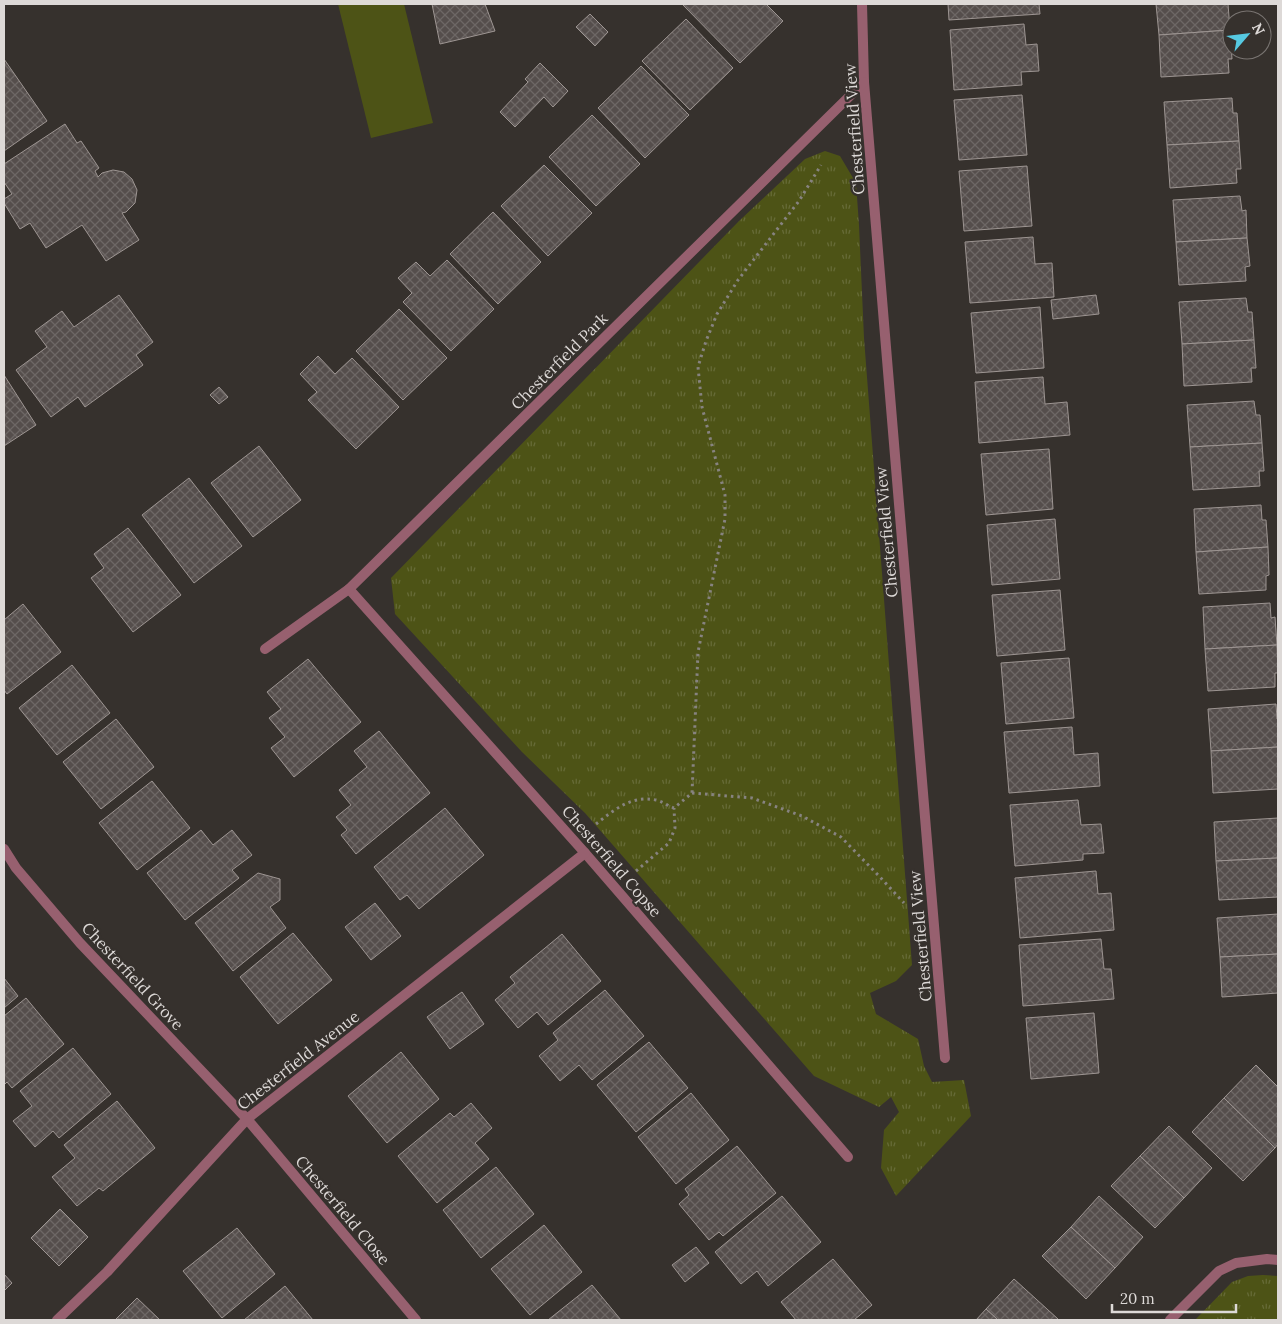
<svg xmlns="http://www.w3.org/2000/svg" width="1282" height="1324" font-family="Lora,serif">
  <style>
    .grass { fill: url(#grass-tufts) }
    .pitch { fill: #4d5316 }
    .building { fill: url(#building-cross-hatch); stroke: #9d9592 }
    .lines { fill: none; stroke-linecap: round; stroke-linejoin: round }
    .path { stroke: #878380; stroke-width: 3; stroke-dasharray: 2.5 4; stroke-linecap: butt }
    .street { stroke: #97606f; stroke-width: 10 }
    .labels { text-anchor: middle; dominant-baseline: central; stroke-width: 4.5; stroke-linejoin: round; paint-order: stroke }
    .street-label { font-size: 16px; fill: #ddd9d7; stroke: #36312d }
  </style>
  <defs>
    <pattern id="grass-tufts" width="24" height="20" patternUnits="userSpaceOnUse" patternTransform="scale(1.25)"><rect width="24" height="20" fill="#4d5316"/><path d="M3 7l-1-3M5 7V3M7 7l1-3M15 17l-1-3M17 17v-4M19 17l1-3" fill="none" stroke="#666b37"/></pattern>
    <pattern id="building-cross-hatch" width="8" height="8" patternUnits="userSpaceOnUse" patternTransform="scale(1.25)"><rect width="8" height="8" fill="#554e4c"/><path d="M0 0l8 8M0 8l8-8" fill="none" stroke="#6d6765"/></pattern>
  </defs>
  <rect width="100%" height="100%" fill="#36312d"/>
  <g class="grass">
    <polygon points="825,151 840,156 856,183 859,225 864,338 912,965 896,981 870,993 876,1014 918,1039 924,1066 932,1082 964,1080 971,1116 896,1196 881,1168 884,1130 899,1112 891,1097 879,1107 814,1076 585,813 522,752 395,614 391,578 738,222 805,159"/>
    <polygon points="1263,1275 1278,1276 1278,1320 1195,1320 1232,1282 1248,1276"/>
  </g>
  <polygon class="pitch" points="338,4 404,4 433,123 371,138"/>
  <g class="building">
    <polygon points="432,4 485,4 495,31 440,44"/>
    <polygon points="682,4 766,4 783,21 740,63"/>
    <polygon points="948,4 1039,4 1040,14 949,20"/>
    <polygon points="1156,4 1228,4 1230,30 1159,35"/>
    <polygon points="590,14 608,32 595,46 576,27"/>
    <polygon points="686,19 733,68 690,110 642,61"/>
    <polygon points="1024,24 1026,45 1037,44 1039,71 1021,72 1022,85 954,90 950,30"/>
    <polygon points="1230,30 1232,59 1228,59 1229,73 1161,77 1159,35"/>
    <polygon points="4,59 47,121 4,151"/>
    <polygon points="540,63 568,91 553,107 544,97 515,127 500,112 528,82 525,79"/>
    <polygon points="641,66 689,115 645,158 598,108"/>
    <polygon points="1022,95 1027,155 959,160 954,100"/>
    <polygon points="1232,98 1233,113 1237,113 1239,141 1167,145 1164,102"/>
    <polygon points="592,115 640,164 596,206 549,157"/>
    <polygon points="65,124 77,143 81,141 99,168 95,171 98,177 102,173 113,170 124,172 132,179 137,190 135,203 126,212 122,213 139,240 106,261 82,225 46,248 30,223 20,229 4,203 4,199 12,194 4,182 4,164"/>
    <polygon points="1239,141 1241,169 1236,169 1237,183 1170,188 1167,145"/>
    <polygon points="544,165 592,213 548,256 501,206"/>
    <polygon points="1027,166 1032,226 964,231 959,171"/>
    <polygon points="1240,196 1242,211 1246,210 1247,238 1176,242 1173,200"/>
    <polygon points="493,212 541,262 498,304 450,254"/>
    <polygon points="1033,237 1035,264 1052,263 1054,297 970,303 965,242"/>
    <polygon points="1247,238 1250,266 1245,267 1246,281 1179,285 1176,242"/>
    <polygon points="447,260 494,309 451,351 403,302 412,293 398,278 416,262 430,276"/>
    <polygon points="119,295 153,342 136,355 143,365 85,407 78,397 51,417 16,370 47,347 35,331 62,311 74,327"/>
    <polygon points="1096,295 1099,314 1053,319 1051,300"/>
    <polygon points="1246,298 1248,312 1252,312 1254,340 1182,344 1179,302"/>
    <polygon points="1040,307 1044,368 976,373 971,313"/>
    <polygon points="399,309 447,358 403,400 356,351"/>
    <polygon points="1254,340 1256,368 1251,368 1252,382 1184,386 1182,344"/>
    <polygon points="318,356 335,374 352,358 399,407 356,449 308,400 317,392 300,374"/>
    <polygon points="4,375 36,425 4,446"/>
    <polygon points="1043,377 1045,404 1067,402 1070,435 979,443 975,382"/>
    <polygon points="219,387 228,397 219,404 210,395"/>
    <polygon points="1254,401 1256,415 1260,415 1262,443 1190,447 1187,405"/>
    <polygon points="1262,443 1264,471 1259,471 1260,486 1193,490 1190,447"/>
    <polygon points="259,446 301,500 253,537 211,483"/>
    <polygon points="1049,449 1053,509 986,515 981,454"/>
    <polygon points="189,478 242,546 194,583 142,515"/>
    <polygon points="1261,505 1262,520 1266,520 1268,547 1196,552 1194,509"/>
    <polygon points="1055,519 1060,579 992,585 987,525"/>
    <polygon points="128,528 181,595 133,632 91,578 104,568 94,554"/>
    <polygon points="1268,547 1269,575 1266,576 1266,590 1199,594 1196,552"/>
    <polygon points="1060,590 1065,650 997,656 992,595"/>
    <polygon points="1270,603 1271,618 1275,617 1277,645 1205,649 1203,607"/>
    <polygon points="23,604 61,652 7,694 4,690 4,620"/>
    <polygon points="1277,645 1278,673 1275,673 1275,687 1208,691 1205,649"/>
    <polygon points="1069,658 1074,718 1006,724 1001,663"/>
    <polygon points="308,659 361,722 294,777 271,748 285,737 269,718 281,709 267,692"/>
    <polygon points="72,665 110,713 57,755 19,708"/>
    <polygon points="1276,704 1277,719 1278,719 1278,747 1211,751 1208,709"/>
    <polygon points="116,719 154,767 101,809 63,762"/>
    <polygon points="1072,727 1074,755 1098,753 1100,786 1009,793 1004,732"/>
    <polygon points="379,731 430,793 356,854 341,835 347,830 336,817 351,805 339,790 367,767 354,751"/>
    <polygon points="1278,747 1278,789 1213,793 1211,751"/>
    <polygon points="152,781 190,828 137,870 99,823"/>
    <polygon points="1078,800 1081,825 1101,824 1104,853 1083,854 1083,860 1015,866 1010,805"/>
    <polygon points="445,808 484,855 419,909 407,895 400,900 374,867"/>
    <polygon points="1278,818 1278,858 1216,861 1214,822"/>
    <polygon points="201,830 213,845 232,830 252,855 232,870 239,878 185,920 147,873"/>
    <polygon points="1278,858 1278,897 1219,900 1216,861"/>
    <polygon points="1096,871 1098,894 1111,893 1114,930 1020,938 1015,878"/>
    <polygon points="258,873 280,879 280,900 270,907 286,928 233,971 195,923"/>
    <polygon points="375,903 401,936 371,960 345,927"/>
    <polygon points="1278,914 1278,954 1220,957 1217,918"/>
    <polygon points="293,933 332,980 278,1024 240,977"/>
    <polygon points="562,934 601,981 548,1025 537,1012 518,1028 495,1000 515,983 510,977"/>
    <polygon points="1101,939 1104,969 1111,969 1114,999 1023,1006 1019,945"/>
    <polygon points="1278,954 1278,993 1222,997 1220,957"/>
    <polygon points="4,978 18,996 4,1008"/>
    <polygon points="605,990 644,1036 592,1080 579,1065 560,1081 539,1056 558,1040 553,1033"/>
    <polygon points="462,992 484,1024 450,1049 427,1017"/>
    <polygon points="26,998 64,1044 12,1088 7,1082 4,1085 4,1016"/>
    <polygon points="1094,1013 1099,1073 1031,1079 1026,1018"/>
    <polygon points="649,1042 688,1088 636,1132 597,1085"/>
    <polygon points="73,1048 111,1094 59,1138 53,1131 35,1147 13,1121 32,1106 20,1091"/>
    <polygon points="401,1052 439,1099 387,1143 348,1096"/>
    <polygon points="1256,1065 1278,1087 1278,1144 1275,1148 1224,1098"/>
    <polygon points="691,1093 729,1140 676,1184 638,1137"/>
    <polygon points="1224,1098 1275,1148 1243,1181 1192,1132"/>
    <polygon points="117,1101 155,1148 103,1191 99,1188 77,1206 52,1177 75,1158 64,1145"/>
    <polygon points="471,1103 492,1128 475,1143 489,1159 437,1203 398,1156 450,1113 454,1117"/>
    <polygon points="1169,1126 1212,1168 1184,1198 1140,1156"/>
    <polygon points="737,1146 776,1193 723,1236 719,1232 709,1240 679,1204 689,1195 685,1189"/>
    <polygon points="1140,1156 1184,1198 1155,1228 1111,1186"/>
    <polygon points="496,1167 534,1214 481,1258 443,1210"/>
    <polygon points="782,1196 821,1242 768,1286 757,1271 741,1284 715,1252"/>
    <polygon points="1099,1196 1143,1237 1115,1268 1071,1227"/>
    <polygon points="60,1209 88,1237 59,1266 31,1238"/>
    <polygon points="544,1225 582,1272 530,1315 491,1269"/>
    <polygon points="1071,1227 1115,1268 1086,1299 1042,1256"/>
    <polygon points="237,1228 275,1274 222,1318 183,1271"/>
    <polygon points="696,1247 709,1263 685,1282 672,1265"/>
    <polygon points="833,1259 872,1305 854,1320 796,1320 781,1302"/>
    <polygon points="4,1274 12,1283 4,1291"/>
    <polygon points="1014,1279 1058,1319 1057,1320 998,1320 986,1309"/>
    <polygon points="592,1285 621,1320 548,1320"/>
    <polygon points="285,1286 313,1320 244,1320"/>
    <polygon points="137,1298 160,1320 115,1320"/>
    <polygon points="986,1309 998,1320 976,1320"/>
  </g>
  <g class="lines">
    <g class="path">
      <polyline points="692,793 752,798 802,816 841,837 879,876 904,903"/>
      <path d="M596,824C614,810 631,795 656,800C662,801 668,806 674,808L692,793L698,652L725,519V495L702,407L698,367L706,341L717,314L738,280L799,201L821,165"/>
      <polyline points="636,871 669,843 675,828 674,808"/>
    </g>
    <g class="street">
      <polyline points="862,4 864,82 945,1058"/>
      <polyline points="349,589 585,853 848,1157"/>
      <polyline points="265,649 349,589 864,82"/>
      <polyline points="4,849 16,868 80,943 247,1119 416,1320"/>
      <polyline points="57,1320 107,1272 247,1119 585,853"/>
      <polyline points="1170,1320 1219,1271 1236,1263 1267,1259 1278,1260"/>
    </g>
  </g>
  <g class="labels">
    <g class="street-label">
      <text transform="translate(854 129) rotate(-94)">Chesterfield View</text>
      <text transform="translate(559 361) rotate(-45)">Chesterfield Park</text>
      <text transform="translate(886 532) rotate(-95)">Chesterfield View</text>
      <text transform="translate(612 861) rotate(49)">Chesterfield Copse</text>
      <text transform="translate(920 936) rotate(-95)">Chesterfield View</text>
      <text transform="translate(133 976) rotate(47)">Chesterfield Grove</text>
      <text transform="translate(298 1060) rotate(-38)">Chesterfield Avenue</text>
      <text transform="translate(343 1210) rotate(50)">Chesterfield Close</text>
    </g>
  </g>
  <rect width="1282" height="1324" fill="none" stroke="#ddd9d7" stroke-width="10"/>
  <g transform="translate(1247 35) rotate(62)"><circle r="24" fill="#36312d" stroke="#797471"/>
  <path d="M0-4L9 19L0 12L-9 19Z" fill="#56c9e1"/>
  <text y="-8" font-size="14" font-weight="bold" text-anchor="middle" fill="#ddd9d7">N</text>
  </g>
  <path d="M1112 1304v8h124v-8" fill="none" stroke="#ddd9d7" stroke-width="2.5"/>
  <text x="1120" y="1304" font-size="15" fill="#ddd9d7" stroke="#36312d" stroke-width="4" paint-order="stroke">20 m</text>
</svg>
